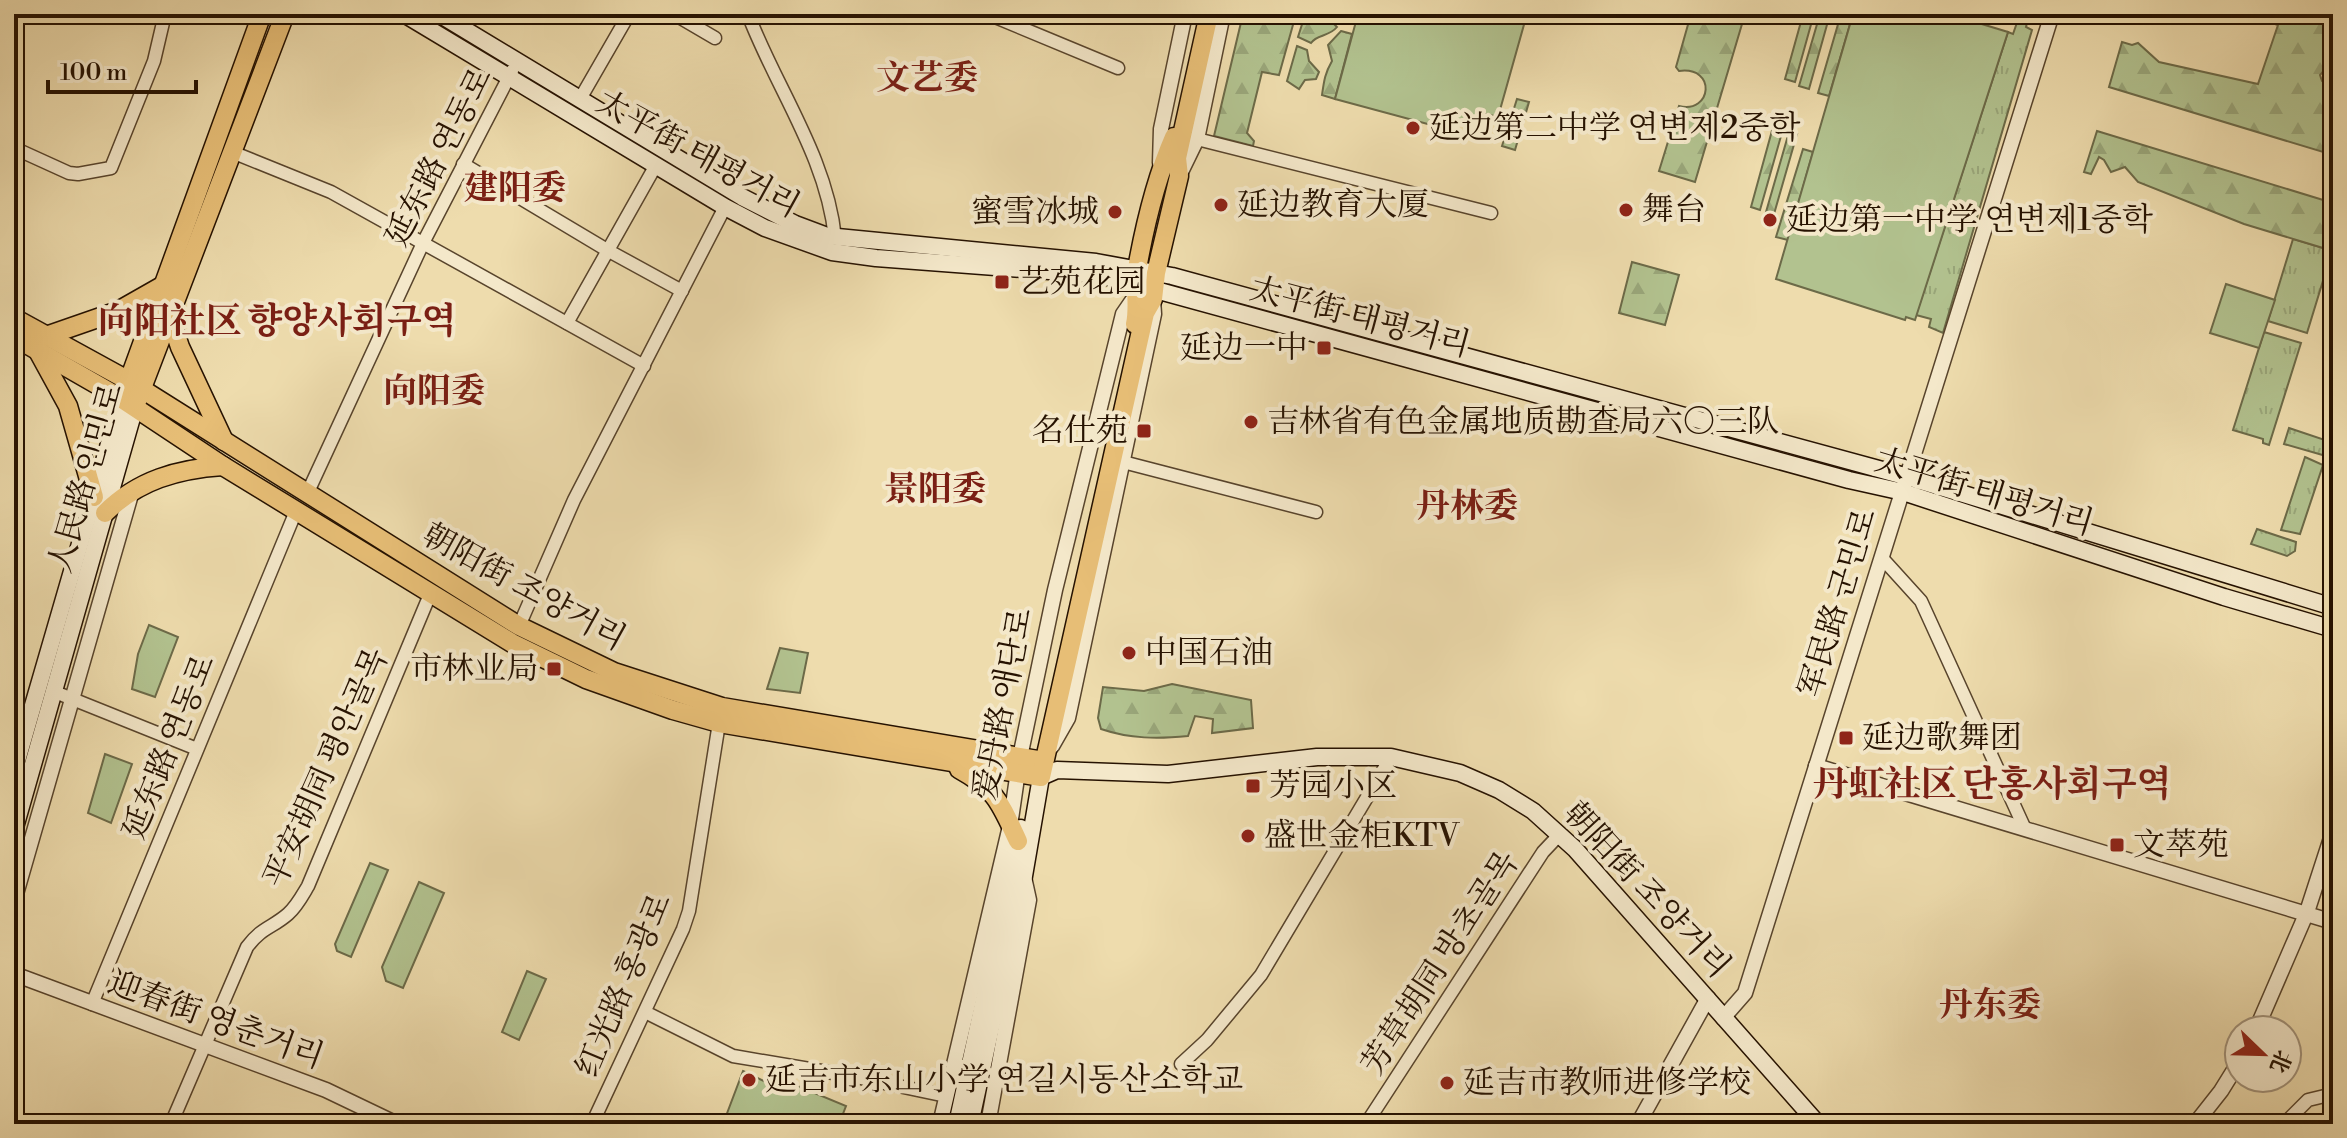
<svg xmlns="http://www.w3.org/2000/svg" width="2347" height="1138" font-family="'Libre Bodoni','Noto Serif SC','Noto Serif KR',serif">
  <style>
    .grass { fill: url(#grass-tufts); stroke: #6c6a48; stroke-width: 2 }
    .forest { fill: url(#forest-firs); stroke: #6c6a48; stroke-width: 2 }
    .park { fill: #b2c28f; stroke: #6c6a48; stroke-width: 2 }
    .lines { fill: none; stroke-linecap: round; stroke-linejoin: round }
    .minor-casing { stroke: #58442c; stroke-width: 15 }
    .tertiary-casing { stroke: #58442c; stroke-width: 17 }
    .secondary-casing { stroke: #261201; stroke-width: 19 }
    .primary-casing { stroke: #261201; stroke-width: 21 }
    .minor { stroke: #f4e8ca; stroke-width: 12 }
    .tertiary { stroke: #f4e8ca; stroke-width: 14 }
    .secondary { stroke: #f4e8ca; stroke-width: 16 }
    .primary { stroke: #e7be76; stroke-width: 18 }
    .poi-dot { fill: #8f2418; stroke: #f4e8ca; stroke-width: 3 }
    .labels { text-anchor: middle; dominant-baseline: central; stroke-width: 8; stroke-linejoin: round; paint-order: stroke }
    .poi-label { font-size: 32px; fill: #261201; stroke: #f4e8ca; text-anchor: start }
    .street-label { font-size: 32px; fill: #261201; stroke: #f4e8ca }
    .neighbourhood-label { font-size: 34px; font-weight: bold; fill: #7a1f14; stroke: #f4e8ca }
    .quarter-label { font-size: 36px; font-weight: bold; fill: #7a1f14; stroke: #f4e8ca }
  </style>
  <defs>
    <pattern id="grass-tufts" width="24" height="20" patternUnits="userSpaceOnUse" patternTransform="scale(2)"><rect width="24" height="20" fill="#b2c28f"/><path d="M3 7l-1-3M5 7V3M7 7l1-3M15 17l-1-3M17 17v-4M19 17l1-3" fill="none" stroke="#99a67a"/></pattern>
    <pattern id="forest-firs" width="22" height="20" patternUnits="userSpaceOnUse" patternTransform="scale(2)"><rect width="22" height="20" fill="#b2c28f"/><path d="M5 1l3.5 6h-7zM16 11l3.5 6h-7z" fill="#99a67a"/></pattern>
  </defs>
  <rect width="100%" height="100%" fill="#eedcad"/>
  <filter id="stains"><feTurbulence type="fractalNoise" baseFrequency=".0025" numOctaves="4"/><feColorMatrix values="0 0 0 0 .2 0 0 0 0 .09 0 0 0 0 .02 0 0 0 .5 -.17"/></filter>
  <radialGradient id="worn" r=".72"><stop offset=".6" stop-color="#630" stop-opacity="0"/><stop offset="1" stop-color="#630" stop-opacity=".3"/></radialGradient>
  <g class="grass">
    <polygon points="2020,14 2029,14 2026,27 2032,30 1943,333 1929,327 1931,319 1916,315 2008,32 2013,34"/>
    <polygon points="2293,239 2333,251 2333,273 2326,271 2307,333 2268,321"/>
    <polygon points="2264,332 2301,343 2269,445 2263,443 2263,439 2233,430"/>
    <polygon points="2289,428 2328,441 2330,444 2326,456 2284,444"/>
    <polygon points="2305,457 2323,465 2300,534 2281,530"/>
    <polygon points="2257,529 2296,542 2295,551 2287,556 2251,544"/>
  </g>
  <g class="forest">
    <polygon points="1243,14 1296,14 1279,75 1262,72 1247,133 1254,141 1253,146 1214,136"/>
    <path d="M1315,14L1323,20L1333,23L1337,27C1329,37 1317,34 1311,43L1298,37L1305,15Z"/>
    <path d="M1691,14H1745L1695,182L1659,171L1679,106C1712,114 1717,66 1679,71L1676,67Z"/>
    <polygon points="1820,14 1830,14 1809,89 1799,86"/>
    <polygon points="1841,14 1853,14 1829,96 1818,93"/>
    <polygon points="2244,14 2333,14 2333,68 2327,67 2320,75 2322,81 2333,89 2333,155 2109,87 2122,42 2132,45 2138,43 2159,62 2258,84 2278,25"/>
    <polygon points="1802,18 1812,21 1795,82 1785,79"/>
    <path d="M1341,31L1352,34L1335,99L1322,95C1324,81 1325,73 1332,61L1328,45Z"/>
    <polygon points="1297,46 1307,50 1309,61 1319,72 1316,79 1305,80 1299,89 1287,81"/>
    <polygon points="1517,99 1529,102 1515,150 1502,146"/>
    <polygon points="1773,127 1783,129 1760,210 1751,207"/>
    <polygon points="2097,131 2333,203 2333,251 2244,224 2138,182 2125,167 2111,172 2104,160 2099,157 2091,174 2084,172"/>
    <polygon points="1789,132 1797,134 1774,214 1766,212"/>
    <polygon points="1803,149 1813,152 1788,240 1776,237"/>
    <polygon points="1632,262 1679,275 1665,325 1619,313"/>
    <path d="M1172,684L1251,700L1253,728L1212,733L1213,719L1195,716L1188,736C1158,739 1130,739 1101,729L1098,718L1103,687L1144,691Z"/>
  </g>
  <g class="park">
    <polygon points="1358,14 1527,14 1498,117 1482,113 1461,122 1435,126 1335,99"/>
    <polygon points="1853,14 1963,14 1962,18 2008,32 1915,320 1906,317 1905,320 1776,279"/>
    <polygon points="2226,284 2275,300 2259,348 2210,333"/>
    <polygon points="149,625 178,637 155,697 132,689 138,654"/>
    <polygon points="780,648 808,653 800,693 767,689"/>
    <polygon points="105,754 132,764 111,823 88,813"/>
    <polygon points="370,863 388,870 351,957 337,951 335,944"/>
    <polygon points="419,882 444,893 403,988 386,981 382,967"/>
    <polygon points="527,971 546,979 519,1040 502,1032"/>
    <polygon points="743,1071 766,1082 769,1074 846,1106 839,1124 723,1124"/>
  </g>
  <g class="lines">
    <defs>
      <g id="minor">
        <polyline points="674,14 715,38"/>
        <path d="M748,14C776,88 827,157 835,238"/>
        <polyline points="988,14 1118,68"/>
        <polyline points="580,99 629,14"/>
        <polyline points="1197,139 1491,213"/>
        <polyline points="14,148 69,173 78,174 111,168 154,61 165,14"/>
        <polyline points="232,152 331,192 644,366"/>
        <polyline points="463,164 607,250 682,291"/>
        <polyline points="567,323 656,165"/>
        <polyline points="1123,462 1316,512"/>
        <polyline points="307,494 423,243 512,71"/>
        <polyline points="1882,558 1921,601 2025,829"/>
        <polyline points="519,626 574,500 725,207"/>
        <polyline points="55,692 197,749"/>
        <polyline points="92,1004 296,511"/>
        <polyline points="645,1012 733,1056 851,1076 946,1096"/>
        <polyline points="1181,1064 1207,1040 1261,975 1391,757"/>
        <path d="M171,1124L247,947C262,927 272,928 288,914C297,906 302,896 308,886L431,592"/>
        <polyline points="592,1124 683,929 689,911 719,723"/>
        <polyline points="1366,1124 1543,852 1560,834"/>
        <polyline points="2284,1124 2308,1100 2333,1094"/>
      </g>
      <g id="tertiary">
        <polyline points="1160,163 1161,129 1185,14"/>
        <polyline points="1179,176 1197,139 1223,14"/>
        <polyline points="1052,746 1068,718 1154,314 1153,299"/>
        <polyline points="1816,766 2333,922"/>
        <polyline points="14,901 132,491"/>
        <polyline points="14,974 326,1090 397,1124"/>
        <polyline points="1723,1018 1745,993 2052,14"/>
        <polyline points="2256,1030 2307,912 2333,832"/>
        <polyline points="940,1124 1010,826 1020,757 1055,590 1123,314 1134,298"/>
        <polyline points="988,1124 1029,900 1024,877"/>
        <polyline points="1638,1124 1708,998"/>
        <polyline points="2195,1124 2221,1091 2239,1062"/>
      </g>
      <g id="secondary">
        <polyline points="404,14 725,207 765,228 832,252 876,258 1101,275 1849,480 1903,492 2224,597 2333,629"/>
        <polyline points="439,14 742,197 795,224 827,236 1096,262 1172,276 1908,477 2333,607"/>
        <polyline points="14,771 122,399"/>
        <polyline points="14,831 135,407"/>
        <polyline points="957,1124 1021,828"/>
        <polyline points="970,1124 1024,876 1041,777 1057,770 1168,774 1317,757 1391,757 1460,773 1499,790 1533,811 1575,849 1818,1124"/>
      </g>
      <g id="primary">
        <polyline points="170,317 180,347 224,441"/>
        <polyline points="14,318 129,381 519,626 614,672 722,707 1044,761"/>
        <path d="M1135,324C1139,306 1134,288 1137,269C1145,224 1156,178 1174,137"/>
        <polyline points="46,336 118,311 162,286"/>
        <polyline points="14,337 122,399 223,466 512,643 586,679 673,710 719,723 1041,777 1145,313 1153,299 1156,273 1179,176 1177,158 1209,14"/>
        <polyline points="39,353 68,406 94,497"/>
        <polyline points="125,391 262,14"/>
        <polyline points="137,401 285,14"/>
        <path d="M105,513C138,480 178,469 223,466"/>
        <path d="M959,769C997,790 1000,803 1018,841"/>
      </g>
    </defs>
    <use href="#minor" class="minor-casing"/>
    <use href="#tertiary" class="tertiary-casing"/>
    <use href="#secondary" class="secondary-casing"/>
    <use href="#primary" class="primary-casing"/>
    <use href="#minor" class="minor"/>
    <use href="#tertiary" class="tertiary"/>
    <use href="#secondary" class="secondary"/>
    <use href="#primary" class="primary"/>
  </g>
  <g class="poi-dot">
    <circle cx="1413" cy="128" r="8"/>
    <circle cx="1221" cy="205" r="8"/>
    <circle cx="1626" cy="210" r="8"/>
    <circle cx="1115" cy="212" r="8"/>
    <circle cx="1770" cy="220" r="8"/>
    <rect x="994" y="274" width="16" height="16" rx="4"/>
    <rect x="1316" y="340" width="16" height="16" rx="4"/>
    <circle cx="1251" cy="422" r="8"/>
    <rect x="1136" y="423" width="16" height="16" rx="4"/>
    <circle cx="1129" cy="653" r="8"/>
    <rect x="546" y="661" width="16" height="16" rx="4"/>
    <rect x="1838" y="730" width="16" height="16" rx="4"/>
    <rect x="1245" y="778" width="16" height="16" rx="4"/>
    <circle cx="1248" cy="836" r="8"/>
    <rect x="2109" y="837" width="16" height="16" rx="4"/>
    <circle cx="749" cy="1080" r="8"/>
    <circle cx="1447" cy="1083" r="8"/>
  </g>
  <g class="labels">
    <g class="poi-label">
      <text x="1429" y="128">延边第二中学 연변제2중학</text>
      <text x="1237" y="205">延边教育大厦</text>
      <text x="1642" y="210">舞台</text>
      <text x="1099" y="212" text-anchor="end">蜜雪冰城</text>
      <text x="1786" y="220">延边第一中学 연변제1중학</text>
      <text x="1018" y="282">艺苑花园</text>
      <text x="1308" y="348" text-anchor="end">延边一中</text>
      <text x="1267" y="422">吉林省有色金属地质勘查局六〇三队</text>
      <text x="1128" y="431" text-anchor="end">名仕苑</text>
      <text x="1145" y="653">中国石油</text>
      <text x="538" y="669" text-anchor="end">市林业局</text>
      <text x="1862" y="738">延边歌舞团</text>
      <text x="1269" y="786">芳园小区</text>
      <text x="1264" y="836">盛世金柜KTV</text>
      <text x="2133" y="845">文萃苑</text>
      <text x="765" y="1080">延吉市东山小学 연길시동산소학교</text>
      <text x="1463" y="1083">延吉市教师进修学校</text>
    </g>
    <g class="street-label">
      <text transform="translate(698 154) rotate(29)">太平街 태평거리</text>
      <text transform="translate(439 157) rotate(-63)">延东路 연동로</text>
      <text transform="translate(1360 317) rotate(15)">太平街 태평거리</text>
      <text transform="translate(86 478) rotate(-74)">人民路 인민로</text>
      <text transform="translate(1984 492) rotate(17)">太平街 태평거리</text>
      <text transform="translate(524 587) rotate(29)">朝阳街 조양거리</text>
      <text transform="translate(1838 603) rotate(-73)">军民路 군민로</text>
      <text transform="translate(1003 704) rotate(-79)">爱丹路 애단로</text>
      <text transform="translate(169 747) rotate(-68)">延东路 연동로</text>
      <text transform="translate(326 768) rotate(-66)">平安胡同 평안골목</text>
      <text transform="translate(1647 890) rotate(47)">朝阳街 조양거리</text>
      <text transform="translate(1440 963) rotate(-57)">芳草胡同 방초골목</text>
      <text transform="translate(624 985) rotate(-67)">红光路 홍광로</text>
      <text transform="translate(216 1020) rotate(20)">迎春街 영춘거리</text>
    </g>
    <g class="neighbourhood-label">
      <text x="927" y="79">文艺委</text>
      <text x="515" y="189">建阳委</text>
      <text x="434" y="392">向阳委</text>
      <text x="935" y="490">景阳委</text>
      <text x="1467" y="507">丹林委</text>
      <text x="1990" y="1006">丹东委</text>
    </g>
    <g class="quarter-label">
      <text x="277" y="322">向阳社区 향양사회구역</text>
      <text x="1992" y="785">丹虹社区 단홍사회구역</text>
    </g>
  </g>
  <rect width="2347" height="1138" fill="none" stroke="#eedcad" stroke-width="48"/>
  <rect x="16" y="16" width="2315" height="1106" fill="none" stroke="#261201" stroke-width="4"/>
  <rect x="24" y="24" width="2299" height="1090" fill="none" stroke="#261201" stroke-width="2"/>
  <g transform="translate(2263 1054) rotate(113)"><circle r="38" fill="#f4e8ca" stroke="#a2927a" stroke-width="2"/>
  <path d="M0-6L14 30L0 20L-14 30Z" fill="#8f2418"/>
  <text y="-12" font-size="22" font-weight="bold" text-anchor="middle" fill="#261201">北</text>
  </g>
  <path d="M48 80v12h148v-12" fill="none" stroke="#261201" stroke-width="4"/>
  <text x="60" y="80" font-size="24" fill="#261201" stroke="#f4e8ca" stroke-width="6" paint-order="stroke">100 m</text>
  <rect width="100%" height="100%" filter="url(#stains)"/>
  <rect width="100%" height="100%" fill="url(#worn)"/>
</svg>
